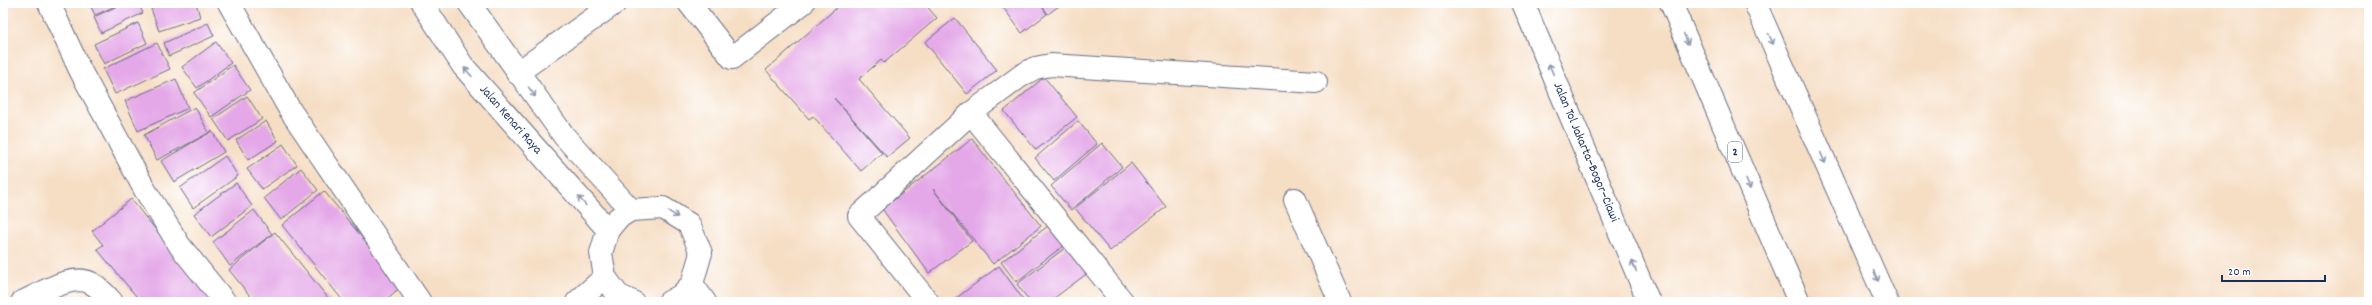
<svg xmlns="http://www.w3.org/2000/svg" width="2372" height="305" font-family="Dekko,sans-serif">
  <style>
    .building { fill: #e4a8e8 }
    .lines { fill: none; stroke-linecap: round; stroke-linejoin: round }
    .minor-casing { stroke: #686c82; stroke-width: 24 }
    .highway-casing { stroke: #686c82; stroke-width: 24 }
    .minor { stroke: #fff; stroke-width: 22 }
    .highway { stroke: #fff; stroke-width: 22 }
    .oneway { stroke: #8d97ae }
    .labels { text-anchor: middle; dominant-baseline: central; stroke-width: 3; stroke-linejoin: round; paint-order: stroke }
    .shield { fill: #fff; stroke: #5f6d8e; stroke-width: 1 }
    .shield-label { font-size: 12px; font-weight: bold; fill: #1b2f5e }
    .street-label { font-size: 13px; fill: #1b2f5e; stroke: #fff }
  </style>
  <rect width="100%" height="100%" fill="#fff"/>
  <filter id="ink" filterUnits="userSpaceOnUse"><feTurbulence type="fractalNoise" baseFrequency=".025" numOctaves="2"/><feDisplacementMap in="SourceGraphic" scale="8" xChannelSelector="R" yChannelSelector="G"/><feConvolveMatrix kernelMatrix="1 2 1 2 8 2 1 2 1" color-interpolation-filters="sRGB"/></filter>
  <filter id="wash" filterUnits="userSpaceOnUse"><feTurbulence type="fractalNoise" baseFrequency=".012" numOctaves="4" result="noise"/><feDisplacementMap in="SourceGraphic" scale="16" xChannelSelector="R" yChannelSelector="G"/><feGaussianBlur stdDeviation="0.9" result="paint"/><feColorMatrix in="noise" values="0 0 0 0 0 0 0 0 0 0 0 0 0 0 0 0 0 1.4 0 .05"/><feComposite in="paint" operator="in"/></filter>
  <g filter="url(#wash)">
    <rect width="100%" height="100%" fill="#f6dec5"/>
    <g id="blocks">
      <g class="building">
        <polygon points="89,3 122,3 95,15"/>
        <polygon points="124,3 138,3 143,13 101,33 94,17"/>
        <polygon points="149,3 196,3 200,17 159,31"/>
        <polygon points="842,3 924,3 937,18 884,63 881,60 859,79 910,138 887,157 834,98 882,153 861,171 813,116 809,119 766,70"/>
        <polygon points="1000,3 1039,3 1047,14 1022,33"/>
        <polygon points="1040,3 1063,3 1048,14"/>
        <polygon points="955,18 997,70 967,94 925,42"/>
        <polygon points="138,23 147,43 104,64 94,44"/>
        <polygon points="208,23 214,36 169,56 164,43"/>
        <polygon points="216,42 231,63 197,88 182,67"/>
        <polygon points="157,43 170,69 115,94 103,69"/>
        <polygon points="233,65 250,90 211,117 194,93"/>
        <polygon points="1044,77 1077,117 1036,150 1004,111"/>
        <polygon points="176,79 188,108 138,131 125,101"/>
        <polygon points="247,96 262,119 228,141 213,119"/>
        <polygon points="195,107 209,133 157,160 144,135"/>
        <polygon points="266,121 278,141 248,160 236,140"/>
        <polygon points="1078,121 1097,144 1054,181 1035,158"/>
        <polygon points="212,131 224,152 174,182 161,161"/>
        <polygon points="972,139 1041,226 993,264 933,189 972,241 929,273 882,209"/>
        <polygon points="1102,143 1122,167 1071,210 1051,186"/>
        <polygon points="283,144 297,165 262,189 247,169"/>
        <polygon points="225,156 238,176 193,208 180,188"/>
        <polygon points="1131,163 1166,207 1110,251 1075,208"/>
        <polygon points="301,168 318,190 281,220 264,198"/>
        <polygon points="236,183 252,206 211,237 194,214"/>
        <polygon points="324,191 402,286 383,302 344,302 282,225"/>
        <polygon points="131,199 142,213 216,302 141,302 97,249 103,245 92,231"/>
        <polygon points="254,210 272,234 230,266 213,242"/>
        <polygon points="1052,223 1067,243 1016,282 1001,262"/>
        <polygon points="275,232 324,293 332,302 255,302 229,270"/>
        <polygon points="1069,245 1089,272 1049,302 1030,302 1017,284"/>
        <polygon points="999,266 1025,302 958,302 955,299"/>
      </g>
    </g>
  </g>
  <g filter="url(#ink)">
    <use href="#blocks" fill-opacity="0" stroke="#686c82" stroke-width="1"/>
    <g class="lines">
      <defs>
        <g id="minor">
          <polyline points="49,3 80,70 145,190 180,246 225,302"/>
          <polyline points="229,3 290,110 420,302"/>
          <path id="s1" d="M422,3L463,66L608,230"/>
          <polyline points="469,3 564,136 631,210"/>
          <polyline points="689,3 732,58 803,3"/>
          <polyline points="517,73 615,3"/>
          <polyline points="971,113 1123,302"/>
          <polyline points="1295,199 1340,302"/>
          <polyline points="692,284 705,302"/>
          <path d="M22,302C41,294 71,273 91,283C99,287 106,295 112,302"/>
          <polyline points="577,302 605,277"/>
          <polyline points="633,302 618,295 605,277 601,253 608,230 618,218 631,210 663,208 689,224 701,253 692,284 680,296 669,302"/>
          <polyline points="928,302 859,216 971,113 1022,75 1035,68 1051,65 1316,82"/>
        </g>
        <g id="highway">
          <path id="s2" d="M1523,3L1649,302"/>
          <polyline points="1671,3 1799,302"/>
          <polyline points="1755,3 1887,302"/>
        </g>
      </defs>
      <use href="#minor" class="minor-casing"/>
      <use href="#highway" class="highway-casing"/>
      <use href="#minor" class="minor"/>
      <use href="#highway" class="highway"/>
    </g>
    <defs><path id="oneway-shaft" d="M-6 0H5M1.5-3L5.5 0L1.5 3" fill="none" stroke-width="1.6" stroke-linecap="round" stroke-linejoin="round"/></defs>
    <g class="oneway">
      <use href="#oneway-shaft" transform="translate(1686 39) rotate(67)"/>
      <use href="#oneway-shaft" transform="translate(1771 39) rotate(66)"/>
      <use href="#oneway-shaft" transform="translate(1551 69) rotate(-113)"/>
      <use href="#oneway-shaft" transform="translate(468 72) rotate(-132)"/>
      <use href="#oneway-shaft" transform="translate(532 92) rotate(54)"/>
      <use href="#oneway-shaft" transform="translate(1823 158) rotate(66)"/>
      <use href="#oneway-shaft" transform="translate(1748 184) rotate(67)"/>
      <use href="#oneway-shaft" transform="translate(582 201) rotate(-132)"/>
      <use href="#oneway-shaft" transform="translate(673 214) rotate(32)"/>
      <use href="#oneway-shaft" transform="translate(1634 266) rotate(-113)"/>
      <use href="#oneway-shaft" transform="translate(1876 276) rotate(66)"/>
    </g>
  </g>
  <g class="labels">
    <rect class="shield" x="1728" y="142" width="14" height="20" rx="3"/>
    <g class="shield-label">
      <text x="1735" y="152">2</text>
    </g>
    <g class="street-label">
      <text stroke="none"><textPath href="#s1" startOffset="147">Jalan Kenari Raya</textPath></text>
      <text stroke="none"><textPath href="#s2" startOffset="162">Jalan Tol Jakarta–Bogor–Ciawi</textPath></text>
    </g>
  </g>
  <rect width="2372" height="305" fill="none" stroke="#fff" stroke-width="16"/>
  <path d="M2222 275v6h103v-6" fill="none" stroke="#1b2f5e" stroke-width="2"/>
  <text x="2228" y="275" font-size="12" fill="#1b2f5e" stroke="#ffffff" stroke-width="3" paint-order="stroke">20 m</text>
</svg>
